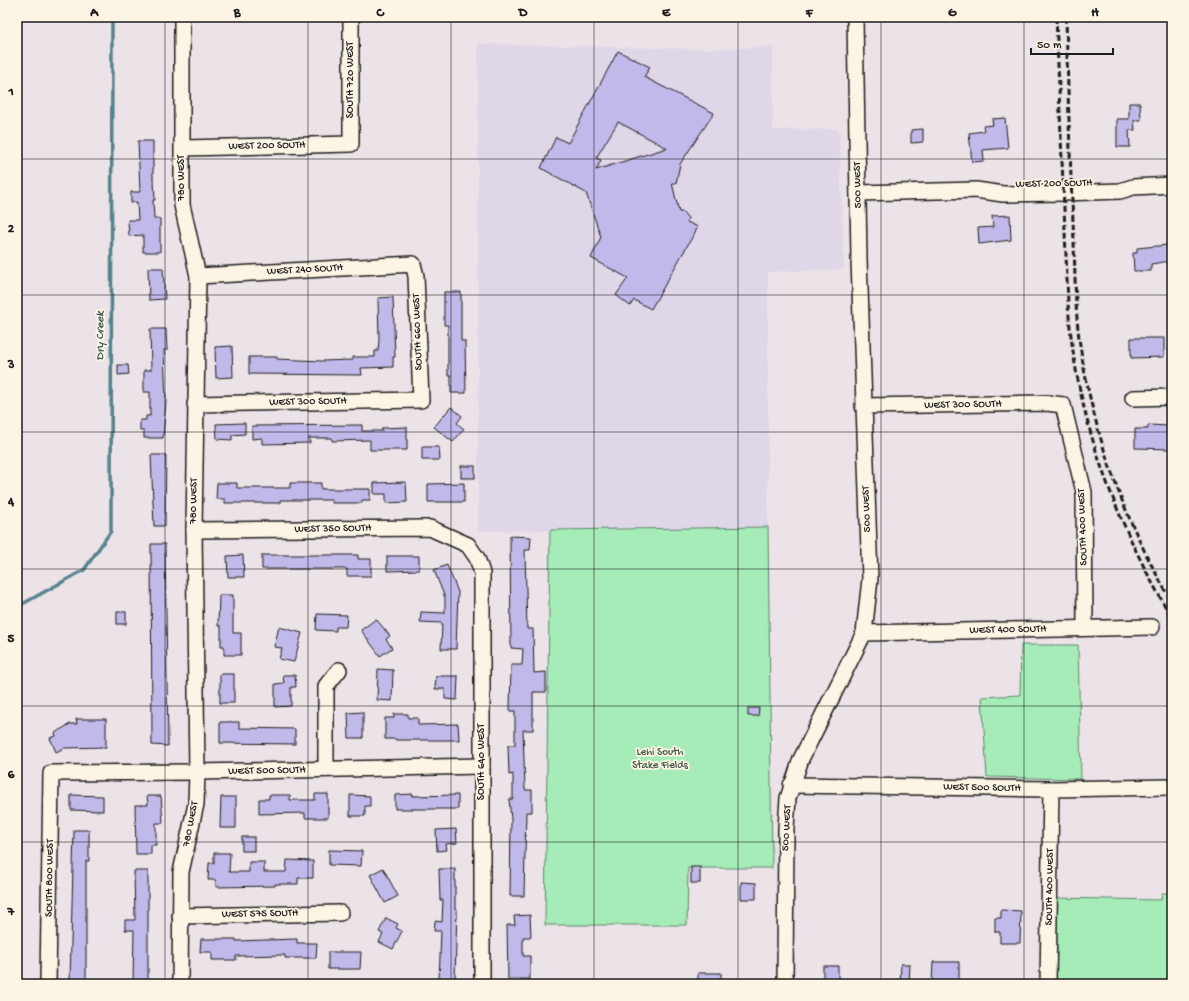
<svg xmlns="http://www.w3.org/2000/svg" width="1189" height="1001" font-family="'Gochi Hand',sans-serif">
  <style>
    .built { fill: #dfd6e8 }
    .green { fill: #a5ecb8; stroke: #60846a }
    .lines { fill: none; stroke-linecap: round; stroke-linejoin: round }
    .stream { stroke: #54838c; stroke-width: 3.5 }
    .building { fill: #c2b9eb; stroke: #1c1c1c; fill-rule: evenodd }
    .minor-casing { stroke: #1c1c1c; stroke-width: 18 }
    .minor { stroke: #fcf5e5; stroke-width: 15 }
    .rail { stroke: #1c1c1c; stroke-width: 3; stroke-dasharray: 6 3; stroke-linecap: butt }
    .grid { fill: none; stroke: #1c1c1c; stroke-width: 1; stroke-opacity: 0.55 }
    .labels { text-anchor: middle; dominant-baseline: central; stroke-width: 3.5; stroke-linejoin: round; paint-order: stroke }
    .street-label { font-size: 11px; fill: #1c1c1c; stroke: #fcf5e5 }
    .park-label { font-size: 11px; fill: #455a4b; stroke: #fcf5e5 }
    .water-label { font-size: 12px; font-style: italic; fill: #3d585d; stroke: #fcf5e5 }
    .neatline { fill: none; stroke: #1c1c1c; stroke-width: 1.5 }
    .grid-label { font-size: 13px; text-anchor: middle; font-weight: bold; fill: #1c1c1c }
  </style>
  <rect width="100%" height="100%" fill="#ebe3e7"/>
  <filter id="ink" filterUnits="userSpaceOnUse"><feTurbulence type="fractalNoise" baseFrequency=".025" numOctaves="2"/><feDisplacementMap in="SourceGraphic" scale="8" xChannelSelector="R" yChannelSelector="G"/><feConvolveMatrix kernelMatrix="1 2 1 2 8 2 1 2 1" color-interpolation-filters="sRGB"/></filter>
  <g filter="url(#ink)">
    <polygon class="built" points="478,44 705,49 773,47 773,130 839,129 844,269 768,272 768,527 478,531"/>
    <g class="green">
      <polygon points="768,527 772,868 688,868 687,925 545,925 550,530"/>
      <polygon points="1021,645 1078,645 1081,779 987,777 982,697 1020,695"/>
      <polygon points="1162,893 1172,893 1172,984 1054,984 1055,898 1161,900"/>
    </g>
    <g class="lines">
      <polyline class="stream" points="17,607 84,570 111,531 112,17"/>
    </g>
    <g class="building">
      <path d="M618,51L650,67L644,77L714,113L680,164L676,183H672L679,212H683L686,216L688,218L687,222L698,227L651,309L634,300L630,306L616,295L628,278L591,258L601,237L586,193L541,168L556,137L568,143ZM618,122L667,148L596,170L601,160L596,158Z"/>
      <polygon points="1129,103 1140,103 1141,120 1134,120 1135,130 1129,130 1130,147 1117,147 1117,119 1129,119"/>
      <polygon points="1005,118 1008,148 983,150 984,161 972,162 969,133 984,131 983,126 993,125 992,119"/>
      <polygon points="923,129 923,142 911,143 911,130"/>
      <polygon points="138,141 153,141 153,181 154,181 155,200 153,200 154,219 160,219 160,252 143,252 143,235 129,236 128,220 138,220 137,202 131,203 131,192 140,192"/>
      <polygon points="1010,215 1011,240 979,244 978,228 993,227 992,216"/>
      <polygon points="1168,245 1170,261 1151,264 1151,271 1134,271 1133,253 1137,253 1137,248"/>
      <polygon points="148,268 163,268 165,299 149,300"/>
      <polygon points="444,292 461,292 461,341 465,341 466,393 451,393 451,375 448,375 448,325 444,325"/>
      <polygon points="393,297 395,357 393,357 393,367 361,368 362,375 249,374 249,357 277,357 277,359 322,361 353,360 353,357 375,357 375,351 378,351 379,340 378,298"/>
      <polygon points="150,329 166,329 167,350 164,350 166,401 163,438 144,438 144,431 140,431 140,420 146,420 146,416 150,416 150,392 144,392 144,370 151,370"/>
      <polygon points="1131,338 1164,338 1164,357 1131,358"/>
      <polygon points="232,346 233,377 216,378 215,347"/>
      <polygon points="118,365 128,365 129,374 118,375"/>
      <polygon points="451,407 462,416 457,423 464,429 453,442 434,427"/>
      <polygon points="245,423 245,434 232,435 232,440 217,439 216,424"/>
      <polygon points="362,425 362,431 382,431 382,428 407,427 407,450 370,450 370,440 332,441 332,438 309,438 310,443 262,444 262,438 252,439 252,426"/>
      <polygon points="1148,425 1170,426 1170,430 1172,430 1172,449 1135,448 1135,429 1148,429"/>
      <polygon points="422,447 439,447 440,460 422,460"/>
      <polygon points="151,455 166,455 165,526 154,526"/>
      <rect x="461" y="466" width="14" height="12"/>
      <polygon points="406,482 407,502 386,503 386,494 374,494 374,483"/>
      <polygon points="217,483 237,483 237,488 290,488 290,483 321,483 321,489 370,489 370,500 362,500 362,503 332,503 332,500 280,500 280,503 225,503 225,499 216,499"/>
      <polygon points="464,483 464,502 428,502 428,484"/>
      <polygon points="510,536 531,537 530,550 525,550 527,629 533,629 534,673 546,672 546,692 533,692 533,730 523,730 525,790 532,790 532,812 526,812 524,896 510,896 511,819 509,799 513,799 513,774 509,775 508,745 515,745 515,711 510,711 511,665 522,665 523,649 511,648"/>
      <polygon points="151,544 165,544 168,746 152,745"/>
      <polygon points="243,555 244,577 228,577 227,556"/>
      <polygon points="262,555 358,555 358,559 371,559 371,576 347,576 347,569 262,569"/>
      <polygon points="387,556 419,556 419,570 387,571"/>
      <polygon points="447,565 458,592 456,649 441,649 442,623 420,622 421,612 445,613 445,598 434,570"/>
      <polygon points="219,595 233,595 233,633 241,633 241,655 224,655 224,646 221,646 221,626 218,626"/>
      <rect x="117" y="612" width="9" height="12"/>
      <polygon points="317,614 347,615 346,627 336,627 336,631 316,630"/>
      <polygon points="376,619 390,636 386,639 392,648 380,656 361,630"/>
      <polygon points="279,627 302,633 294,662 279,659 282,648 274,647"/>
      <polygon points="378,669 393,670 392,701 377,700"/>
      <rect x="220" y="674" width="14" height="29"/>
      <polygon points="283,675 295,675 296,687 291,687 291,706 275,707 275,684 284,683"/>
      <polygon points="436,676 458,676 457,700 445,699 445,689 435,689"/>
      <polygon points="748,708 759,708 758,716 748,716"/>
      <polygon points="363,712 363,738 349,738 348,713"/>
      <polygon points="394,714 408,714 408,718 418,718 418,725 458,724 459,740 396,740 396,739 385,739 385,718 394,718"/>
      <polygon points="76,719 106,719 106,747 64,748 56,752 50,738 56,736 55,733 70,724 77,724"/>
      <polygon points="220,722 239,722 239,728 295,729 295,744 220,743"/>
      <polygon points="315,794 328,794 328,818 305,818 305,813 259,814 259,799 269,799 269,795 290,795 290,800 315,800"/>
      <polygon points="413,794 413,796 458,795 458,809 395,809 395,795"/>
      <polygon points="71,795 103,796 103,811 71,810"/>
      <polygon points="350,795 370,796 370,806 365,806 365,816 350,816"/>
      <polygon points="147,796 161,796 163,823 156,823 156,845 151,845 151,854 136,854 135,805 148,805"/>
      <polygon points="221,797 236,797 236,828 220,828"/>
      <polygon points="456,829 457,843 446,844 447,850 437,851 436,830"/>
      <polygon points="74,830 89,830 89,861 86,861 86,981 70,980"/>
      <rect x="242" y="837" width="12" height="14"/>
      <polygon points="329,850 362,851 361,866 329,865"/>
      <polygon points="214,853 230,853 229,872 249,872 249,862 264,862 264,872 286,872 287,860 313,861 313,878 298,878 298,884 275,884 275,886 216,887 216,880 208,880 209,863 214,863"/>
      <rect x="691" y="867" width="9" height="16"/>
      <polygon points="383,868 398,896 385,903 370,875"/>
      <polygon points="439,869 455,869 455,909 457,909 455,981 439,981 441,931 434,931 435,921 442,922 443,900 440,900"/>
      <polygon points="134,871 148,871 148,981 133,982 134,930 125,930 125,920 135,920"/>
      <polygon points="741,882 756,883 756,899 741,899"/>
      <polygon points="1001,910 1021,911 1020,943 1000,943 1000,932 995,932 995,918 1001,918"/>
      <polygon points="530,915 531,937 523,937 523,956 530,956 530,979 508,979 507,925 515,925 514,916"/>
      <polygon points="386,918 398,924 396,928 402,931 393,949 379,942 383,934 379,932"/>
      <polygon points="201,939 236,939 236,941 297,939 297,943 317,943 316,958 285,958 285,955 236,956 236,960 212,960 212,952 200,952"/>
      <polygon points="328,952 361,952 360,969 328,969"/>
      <polygon points="933,962 959,962 959,982 932,982"/>
      <polygon points="901,964 910,964 909,984 900,984"/>
      <rect x="823" y="966" width="15" height="18"/>
      <rect x="698" y="973" width="23" height="11"/>
    </g>
    <g class="lines">
      <defs>
        <g id="minor">
          <polyline points="183,148 351,144 351,17"/>
          <polyline points="858,193 976,190 1003,194 1063,193 1120,191 1133,187 1172,185"/>
          <polyline points="1133,398 1172,397"/>
          <polyline points="195,404 421,400 416,276 413,264 198,276"/>
          <polyline points="863,406 1047,403 1063,405 1084,492 1085,628"/>
          <polyline points="194,530 430,528 468,545 477,558 482,573 482,984"/>
          <polyline points="864,633 1152,627"/>
          <polyline points="326,769 326,686 339,670"/>
          <polyline points="791,785 1051,789 1172,787"/>
          <polyline points="180,916 340,913"/>
          <polyline points="48,984 51,773 197,772 482,766"/>
          <polyline points="180,984 181,872 196,804 197,772 194,530 198,276 182,205 182,17"/>
          <polyline points="785,984 786,828 788,798 801,759 864,633 870,579 859,259 855,17"/>
          <polyline points="1048,984 1051,789"/>
        </g>
      </defs>
      <use href="#minor" class="minor-casing"/>
      <use href="#minor" class="minor"/>
      <g class="rail">
        <path d="M1056,17L1068,303C1075,416 1115,521 1172,618"/>
        <path d="M1066,17C1068,92 1070,166 1074,241C1075,273 1075,306 1079,338C1092,431 1124,521 1172,602"/>
      </g>
    </g>
  </g>
  <path class="grid" d="M165,17V984M308,17V984M451,17V984M594,17V984M738,17V984M881,17V984M1024,17V984M17,159H1172M17,295H1172M17,432H1172M17,569H1172M17,706H1172M17,842H1172"/>
  <g class="labels">
    <g class="street-label">
      <text transform="translate(351 80) rotate(-90)">SOUTH 720 WEST</text>
      <text transform="translate(267 146) rotate(-1)">WEST 200 SOUTH</text>
      <text transform="translate(182 178) rotate(-90)">780 WEST</text>
      <text transform="translate(1054 184) rotate(-1)">WEST 200 SOUTH</text>
      <text transform="translate(858 185) rotate(-91)">500 WEST</text>
      <text transform="translate(305 270) rotate(-3)">WEST 240 SOUTH</text>
      <text transform="translate(418 332) rotate(-92)">SOUTH 660 WEST</text>
      <text transform="translate(308 402) rotate(-1)">WEST 300 SOUTH</text>
      <text transform="translate(963 405) rotate(-1)">WEST 300 SOUTH</text>
      <text transform="translate(194 501) rotate(-89)">780 WEST</text>
      <text transform="translate(867 509) rotate(-92)">500 WEST</text>
      <text transform="translate(1083 527) rotate(-92)">SOUTH 400 WEST</text>
      <text transform="translate(333 529) rotate(-1)">WEST 350 SOUTH</text>
      <text transform="translate(1008 630) rotate(-1)">WEST 400 SOUTH</text>
      <text transform="translate(482 762) rotate(-90)">SOUTH 640 WEST</text>
      <text transform="translate(267 771) rotate(-1)">WEST 500 SOUTH</text>
      <text transform="translate(982 788) rotate(1)">WEST 500 SOUTH</text>
      <text transform="translate(191 824) rotate(-79)">780 WEST</text>
      <text transform="translate(787 828) rotate(-87)">500 WEST</text>
      <text transform="translate(50 878) rotate(-89)">SOUTH 800 WEST</text>
      <text transform="translate(1050 887) rotate(-89)">SOUTH 400 WEST</text>
      <text transform="translate(260 914) rotate(-1)">WEST 575 SOUTH</text>
    </g>
    <g class="park-label">
      <text x="660" y="753">Lehi South<tspan x="660" dy="13">Stake Fields</tspan></text>
    </g>
    <g class="water-label">
      <text transform="translate(101 336) rotate(-90)">Dry Creek</text>
    </g>
  </g>
  <rect width="1189" height="1001" fill="none" stroke="#fcf5e5" stroke-width="44"/>
  <path d="M1031 48v6h82v-6" fill="none" stroke="#1c1c1c" stroke-width="2"/>
  <text x="1037" y="48" font-size="12" fill="#1c1c1c" stroke="#fcf5e5" stroke-width="3" paint-order="stroke">50 m</text>
  <rect x="22" y="22" width="1145" height="957" class="neatline"/>
  <g class="grid-label">
    <text x="94" y="16">A</text>
    <text x="237" y="16">B</text>
    <text x="380" y="16">C</text>
    <text x="523" y="16">D</text>
    <text x="666" y="16">E</text>
    <text x="809" y="16">F</text>
    <text x="952" y="16">G</text>
    <text x="1095" y="16">H</text>
    <text x="11" y="95">1</text>
    <text x="11" y="232">2</text>
    <text x="11" y="368">3</text>
    <text x="11" y="505">4</text>
    <text x="11" y="642">5</text>
    <text x="11" y="778">6</text>
    <text x="11" y="915">7</text>
  </g>
</svg>
